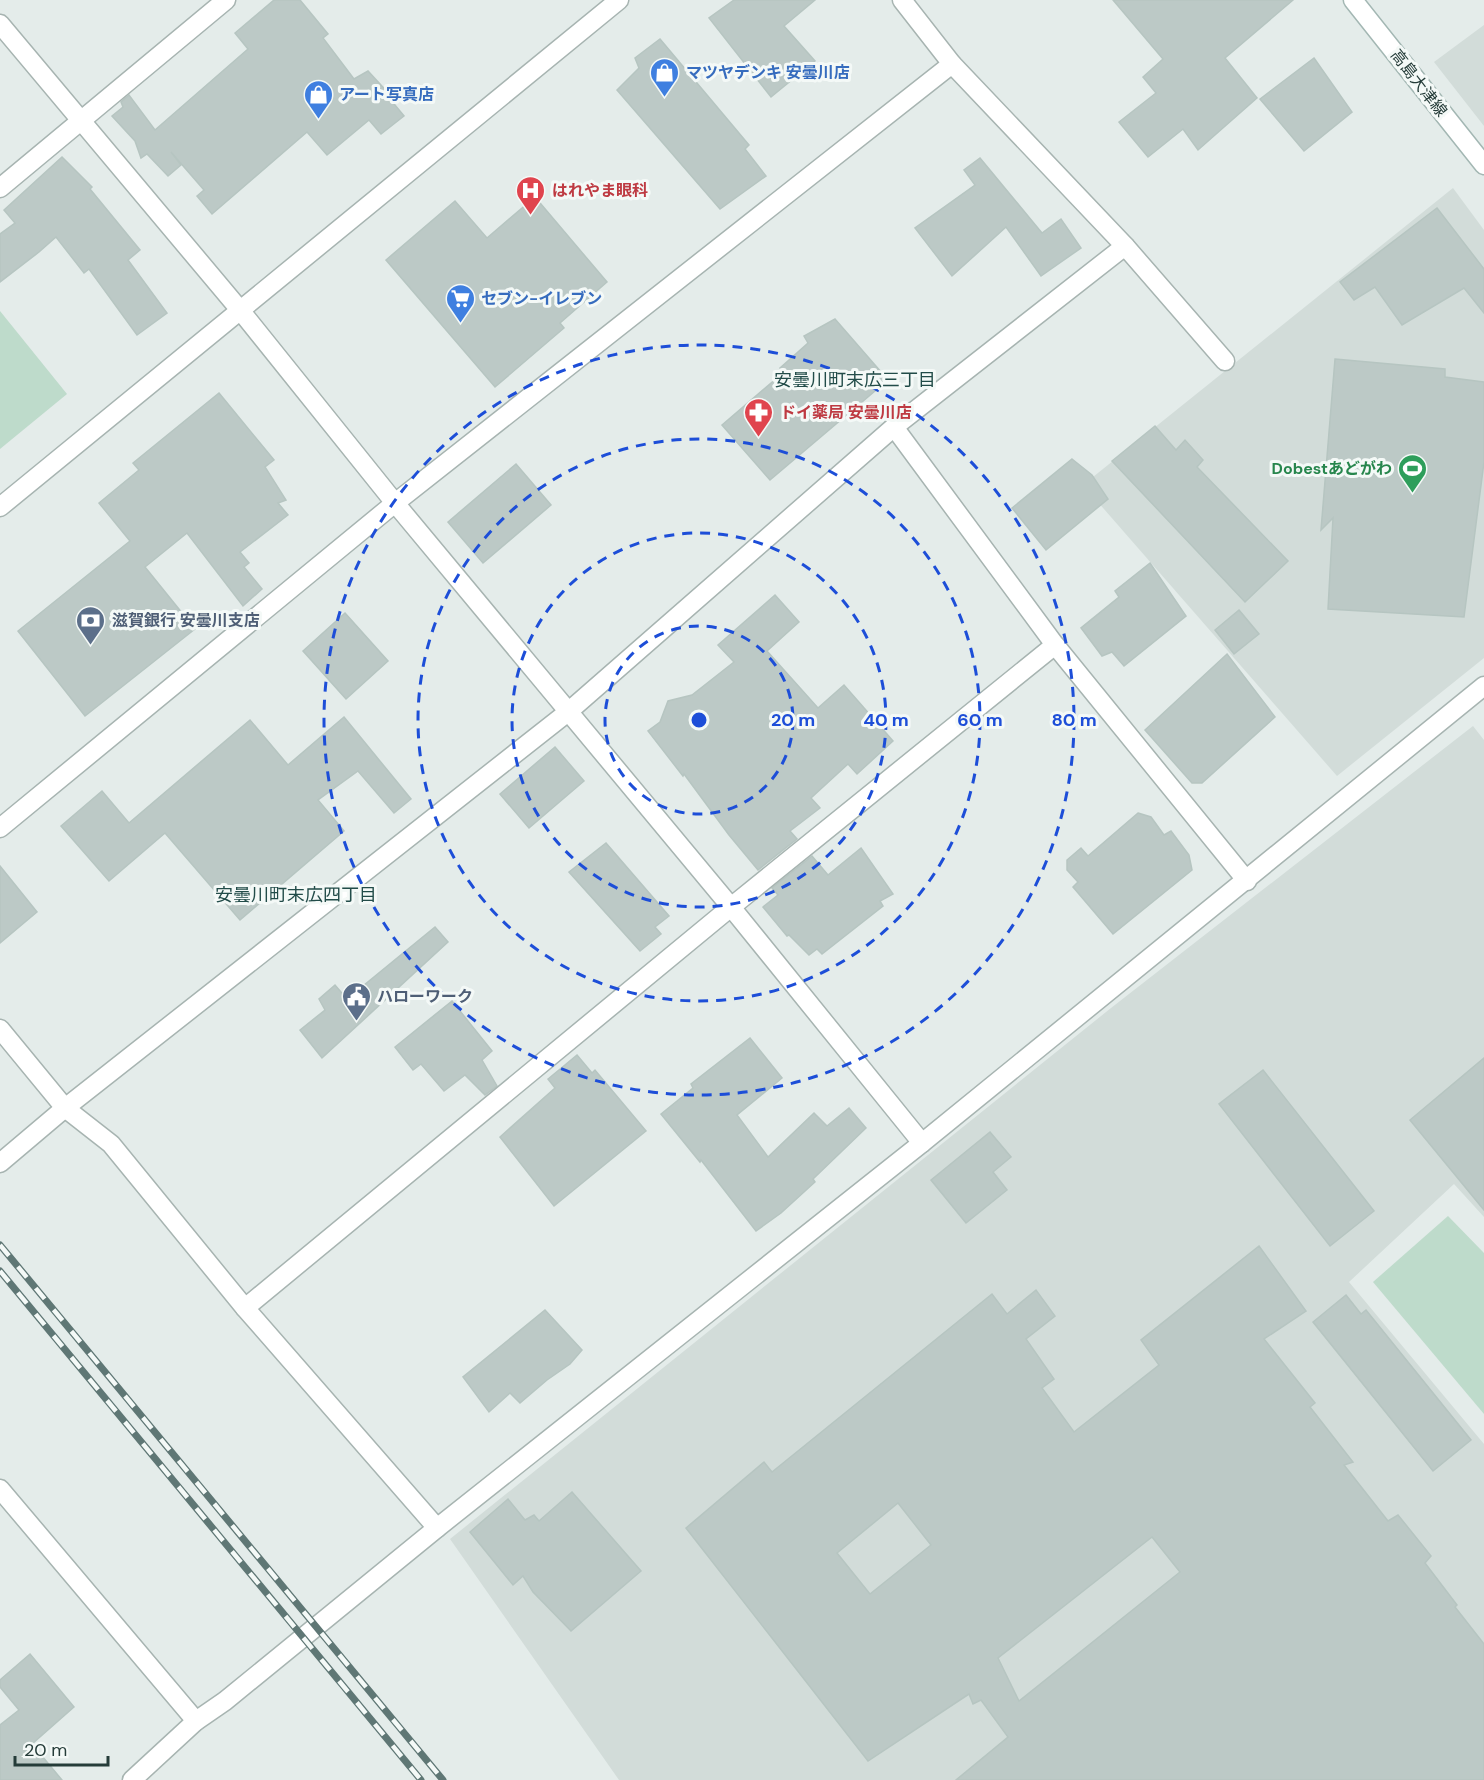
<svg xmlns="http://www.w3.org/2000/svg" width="1484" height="1780" font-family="'DM Sans','Noto Sans JP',sans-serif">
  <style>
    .built { fill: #d2dcd9 }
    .green { fill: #bedbcb }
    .building { fill: #bcc9c6; stroke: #b6c5c1; stroke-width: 1.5; fill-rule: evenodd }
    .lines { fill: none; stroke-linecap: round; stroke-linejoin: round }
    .minor-casing { stroke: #a7b4b1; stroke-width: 21 }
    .tertiary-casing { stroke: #a7b4b1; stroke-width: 21 }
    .secondary-casing { stroke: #a3b7b3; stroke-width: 21 }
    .minor { stroke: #fff; stroke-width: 18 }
    .tertiary { stroke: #fff; stroke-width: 18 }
    .secondary { stroke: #fff; stroke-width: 18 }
    .rail-casing { stroke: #5f7775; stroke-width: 7 }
    .rail { stroke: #f4f9f7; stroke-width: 4.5; stroke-dasharray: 14; stroke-linecap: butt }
    .ring { fill: none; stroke: #1d4ed8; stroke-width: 3; stroke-dasharray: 10 8 }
    .labels { text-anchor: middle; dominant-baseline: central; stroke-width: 6; stroke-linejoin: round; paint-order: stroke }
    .shop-label { font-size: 16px; font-weight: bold; fill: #366cbe; stroke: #f4f9f7; text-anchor: start }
    .street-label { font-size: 16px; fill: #253c39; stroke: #f4f9f7 }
    .health-label { font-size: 16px; font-weight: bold; fill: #be3a42; stroke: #f4f9f7; text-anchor: start }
    .leisure-label { font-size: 16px; font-weight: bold; fill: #27864d; stroke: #f4f9f7; text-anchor: end }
    .service-label { font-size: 16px; font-weight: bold; fill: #4e5e75; stroke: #f4f9f7; text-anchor: start }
    .neighbourhood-label { font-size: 18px; fill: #224c49; stroke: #f4f9f7 }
    .centre { fill: #1d4ed8; stroke: #f4f9f7; stroke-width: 3 }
    .ring-label { font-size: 18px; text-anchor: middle; font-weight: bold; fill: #1d4ed8; stroke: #f4f9f7; stroke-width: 6; stroke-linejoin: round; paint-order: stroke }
  </style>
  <rect width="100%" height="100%" fill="#e4ecea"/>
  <g class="built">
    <polygon points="1484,25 1484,126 1434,62"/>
    <polygon points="1453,188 1484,230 1484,658 1337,776 1083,485"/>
    <polygon points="1473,726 1484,740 1484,1217 1454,1184 1349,1282 1484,1444 1484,1780 619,1780 450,1539 1111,1008"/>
  </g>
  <g class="green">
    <polygon points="0,311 67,394 0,449"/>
    <polygon points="1448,1216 1484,1253 1484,1414 1373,1282"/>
  </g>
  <g class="building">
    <polygon points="274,0 300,0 328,34 323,38 354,79 368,71 392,97 390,99 404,116 381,134 369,120 327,155 307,132 212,214 197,196 204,190 171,152 181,165 168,176 147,154 141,158 135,141 112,116 123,107 121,102 129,95 155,130 248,49 235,33"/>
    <polygon points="734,0 815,0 784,26 815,61 771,97 709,18"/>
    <polygon points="1113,0 1293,0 1225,58 1257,98 1198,150 1183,129 1148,157 1119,122 1156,93 1143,77 1163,59"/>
    <polygon points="660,39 749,145 745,149 766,176 720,209 617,90 639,68 635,58"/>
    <polygon points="1314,58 1352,112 1304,151 1260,99"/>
    <polygon points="62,157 92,187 90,189 140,250 128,260 167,313 137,335 89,269 84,273 56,237 39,252 0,282 0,234 15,223 4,210"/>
    <polygon points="980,158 1042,233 1061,219 1081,248 1041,276 1006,227 952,276 915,228 975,185 964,170"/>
    <polygon points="535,197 607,282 560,323 564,328 495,387 386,260 455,201 487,238"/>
    <polygon points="1437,208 1484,269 1484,313 1464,288 1402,325 1375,287 1354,300 1340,282"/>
    <polygon points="835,319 888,380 770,480 722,425 784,372 780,368 808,343 804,336"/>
    <polygon points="1335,359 1445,369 1445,377 1484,382 1484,462 1464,617 1328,609 1333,518 1321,530"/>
    <polygon points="219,393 274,460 265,467 286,500 278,503 288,515 240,552 249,563 244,567 262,589 243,606 187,533 145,567 195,629 85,716 18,631 130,541 99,503 139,470 133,463"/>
    <polygon points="1155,426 1176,450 1185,440 1203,460 1197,467 1288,561 1245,602 1112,461"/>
    <polygon points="1072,459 1092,475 1108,499 1046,550 1012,508"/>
    <polygon points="516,464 551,505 483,563 448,522"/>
    <polygon points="1150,563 1186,616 1124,666 1112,652 1102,656 1081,628 1119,597 1115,591"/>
    <polygon points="775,595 799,622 767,651 818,708 844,685 893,741 857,774 848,764 811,798 820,808 790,831 797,839 758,870 729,835 684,774 683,776 648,731 660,722 668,701 692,695 734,662 718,645"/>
    <polygon points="1239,610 1259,634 1234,654 1215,630"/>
    <polygon points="345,613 388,661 346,699 303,651"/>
    <polygon points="1227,654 1275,717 1202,783 1192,783 1145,730"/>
    <polygon points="344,717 411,799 394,813 358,771 318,800 344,831 240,920 165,833 109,881 61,826 102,791 129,823 250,720 288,765"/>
    <polygon points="555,747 584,781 529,828 500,794"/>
    <polygon points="1138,813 1151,817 1164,835 1171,831 1189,855 1192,870 1113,934 1073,887 1078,882 1067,870 1067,860 1081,848 1088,856"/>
    <polygon points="606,843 669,916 655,927 661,934 640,951 569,872"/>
    <polygon points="861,848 893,894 880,901 883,906 822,954 817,949 809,955 789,935 787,936 763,907 778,895 772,888 812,856 828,875"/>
    <polygon points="0,866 37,912 0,943"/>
    <polygon points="435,927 448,942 322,1058 300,1030 325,1010 319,999 335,985 347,999"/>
    <polygon points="452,1001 492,1051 482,1060 497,1086 485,1095 465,1075 444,1091 421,1064 413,1070 395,1047"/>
    <polygon points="750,1038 782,1078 737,1115 768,1157 814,1113 827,1126 849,1108 866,1128 813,1179 815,1182 781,1213 756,1231 701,1160 700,1162 661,1114 693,1088 691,1084"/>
    <polygon points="577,1055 592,1073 595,1070 646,1131 554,1206 500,1137 555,1088 548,1079"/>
    <polygon points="1484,1058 1484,1210 1410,1120"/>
    <polygon points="1263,1070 1374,1211 1330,1246 1219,1104"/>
    <polygon points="990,1132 1011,1157 993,1172 1007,1190 966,1223 931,1180"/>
    <path d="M1259,1246L1306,1311L1264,1339L1315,1403L1310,1407L1353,1462L1344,1465L1388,1521L1398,1515L1431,1556L1425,1563L1457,1605L1455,1607L1484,1644V1780H956L1008,1737L981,1700L973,1704L969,1694L868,1761L686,1528L764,1462L772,1472L992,1294L1007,1314L1036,1290L1055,1316L1026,1339L1054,1379L1042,1388L1074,1432L1159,1365L1141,1340ZM898,1503L931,1545L870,1594L837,1553ZM1152,1537L1180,1572L1019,1701L998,1658Z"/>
    <polygon points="1346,1295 1361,1314 1366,1310 1471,1440 1433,1471 1313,1322"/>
    <polygon points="545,1310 582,1350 570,1364 547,1380 520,1403 510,1393 489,1412 463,1377"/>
    <polygon points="572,1492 641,1571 571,1631 533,1592 523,1576 513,1585 470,1532 508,1499 525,1520 534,1515 539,1521"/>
    <polygon points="30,1654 74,1707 32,1744 62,1780 0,1780 0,1725 19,1710 0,1687 0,1680"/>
  </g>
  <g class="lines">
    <defs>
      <g id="minor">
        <polyline points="902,0 952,64 1125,246 1225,361"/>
        <polyline points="0,188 226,0"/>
        <polyline points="894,427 1055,645 1247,881"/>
        <polyline points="0,828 395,503 952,64"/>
        <polyline points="0,1029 65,1108 111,1144 245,1308 437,1528"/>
        <polyline points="0,1163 65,1108 568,712 894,427 1125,246"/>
        <polyline points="245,1308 731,907 1055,645"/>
        <polyline points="0,1489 196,1721"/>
      </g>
      <g id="tertiary">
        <polyline points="0,24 240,310 395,503 731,907 922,1143"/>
        <polyline points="0,507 619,0"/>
        <polyline points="132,1780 196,1721 225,1701 437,1528 922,1143 1484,686"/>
      </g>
      <polyline id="secondary" points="1353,0 1484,165"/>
    </defs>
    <use href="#minor" class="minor-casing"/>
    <use href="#tertiary" class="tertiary-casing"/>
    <use href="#secondary" class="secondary-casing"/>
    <use href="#minor" class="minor"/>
    <use href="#tertiary" class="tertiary"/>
    <use href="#secondary" class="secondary"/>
    <defs>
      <g id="rail">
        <polyline points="0,1245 443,1780"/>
        <polyline points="0,1271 421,1780"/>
      </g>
    </defs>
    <use href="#rail" class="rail-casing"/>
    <use href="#rail" class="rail"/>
  </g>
  <g class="ring">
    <circle cx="699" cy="720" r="94"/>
    <circle cx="699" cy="720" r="187"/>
    <circle cx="699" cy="720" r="281"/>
    <circle cx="699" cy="720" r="375"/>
  </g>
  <defs>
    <symbol id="shop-pin" viewBox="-11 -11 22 30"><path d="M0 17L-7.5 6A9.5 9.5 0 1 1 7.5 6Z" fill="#3f7fe0" stroke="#f4f9f7"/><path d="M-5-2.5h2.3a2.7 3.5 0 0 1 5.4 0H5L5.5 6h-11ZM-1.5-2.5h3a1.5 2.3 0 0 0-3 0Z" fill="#fff"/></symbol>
    <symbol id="hospital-pin" viewBox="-11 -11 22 30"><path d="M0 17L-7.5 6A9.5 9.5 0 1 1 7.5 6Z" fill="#e0444e" stroke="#f4f9f7"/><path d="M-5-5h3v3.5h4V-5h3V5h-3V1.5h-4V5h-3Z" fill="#fff"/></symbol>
    <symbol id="supermarket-pin" viewBox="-11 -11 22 30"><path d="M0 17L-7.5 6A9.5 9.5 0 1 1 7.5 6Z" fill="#3f7fe0" stroke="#f4f9f7"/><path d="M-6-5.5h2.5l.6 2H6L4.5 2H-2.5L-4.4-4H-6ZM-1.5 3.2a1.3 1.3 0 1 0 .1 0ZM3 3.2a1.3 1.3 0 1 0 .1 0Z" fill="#fff"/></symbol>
    <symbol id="pharmacy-pin" viewBox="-11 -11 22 30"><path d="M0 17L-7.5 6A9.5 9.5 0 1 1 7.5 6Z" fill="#e0444e" stroke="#f4f9f7"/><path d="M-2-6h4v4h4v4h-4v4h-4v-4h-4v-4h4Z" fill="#fff"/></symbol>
    <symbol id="stadium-pin" viewBox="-11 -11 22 30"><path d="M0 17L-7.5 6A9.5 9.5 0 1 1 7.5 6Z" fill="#2e9e5b" stroke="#f4f9f7"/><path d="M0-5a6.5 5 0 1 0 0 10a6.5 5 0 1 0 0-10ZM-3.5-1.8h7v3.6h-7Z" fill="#fff"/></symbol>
    <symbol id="bank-pin" viewBox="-11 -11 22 30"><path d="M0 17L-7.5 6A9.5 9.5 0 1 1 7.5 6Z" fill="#5c6f8a" stroke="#f4f9f7"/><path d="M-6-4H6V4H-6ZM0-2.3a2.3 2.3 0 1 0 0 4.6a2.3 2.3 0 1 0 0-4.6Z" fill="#fff"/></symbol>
    <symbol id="civic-pin" viewBox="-11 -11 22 30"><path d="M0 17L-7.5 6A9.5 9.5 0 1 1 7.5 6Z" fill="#5c6f8a" stroke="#f4f9f7"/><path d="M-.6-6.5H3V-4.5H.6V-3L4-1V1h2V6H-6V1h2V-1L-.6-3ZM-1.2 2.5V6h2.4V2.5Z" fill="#fff"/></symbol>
  </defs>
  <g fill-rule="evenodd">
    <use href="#shop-pin" x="648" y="56" width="33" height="45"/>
    <use href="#shop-pin" x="302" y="78" width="33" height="45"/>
    <use href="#hospital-pin" x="514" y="174" width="33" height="45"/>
    <use href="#supermarket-pin" x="444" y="282" width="33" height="45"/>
    <use href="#pharmacy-pin" x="742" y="396" width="33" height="45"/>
    <use href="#stadium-pin" x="1396" y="452" width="33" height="45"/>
    <use href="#bank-pin" x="74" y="604" width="33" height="45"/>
    <use href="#civic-pin" x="340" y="980" width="33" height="45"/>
  </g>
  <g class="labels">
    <g class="shop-label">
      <text x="686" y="72">マツヤデンキ 安曇川店</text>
      <text x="339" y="94">アート写真店</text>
      <text x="481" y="298">セブン-イレブン</text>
    </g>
    <g class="street-label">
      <text transform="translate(1419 83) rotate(52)">高島大津線</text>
    </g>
    <g class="health-label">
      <text x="552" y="190">はれやま眼科</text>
      <text x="780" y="412">ドイ薬局 安曇川店</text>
    </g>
    <g class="leisure-label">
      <text x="1392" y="468">Dobestあどがわ</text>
    </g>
    <g class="service-label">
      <text x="112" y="620">滋賀銀行 安曇川支店</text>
      <text x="377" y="996">ハローワーク</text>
    </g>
    <g class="neighbourhood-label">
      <text x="855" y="380">安曇川町末広三丁目</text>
      <text x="296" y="895">安曇川町末広四丁目</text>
    </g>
  </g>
  <circle cx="699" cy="720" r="9" class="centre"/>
  <g class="ring-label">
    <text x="793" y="726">20 m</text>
    <text x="886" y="726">40 m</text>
    <text x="980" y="726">60 m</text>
    <text x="1074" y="726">80 m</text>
  </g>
  <path d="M15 1756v9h93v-9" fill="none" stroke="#253c39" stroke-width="3"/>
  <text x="24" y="1756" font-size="18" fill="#253c39" stroke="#f4f9f7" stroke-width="4.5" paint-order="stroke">20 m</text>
</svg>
